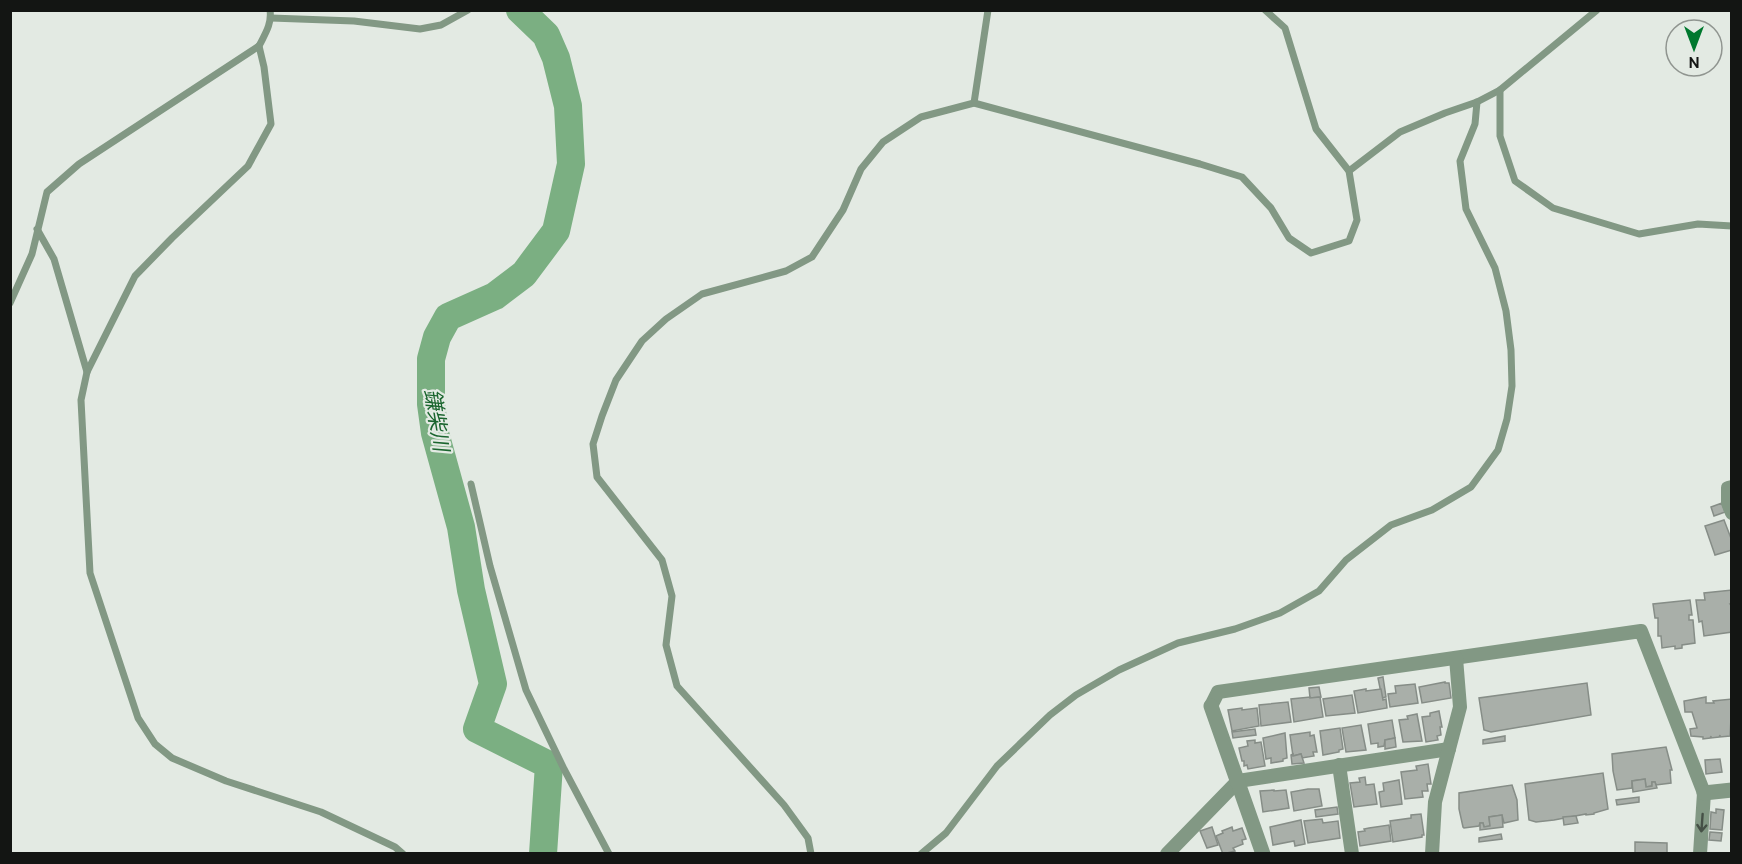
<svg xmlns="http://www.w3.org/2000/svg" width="1742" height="864" font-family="Cabin,'Noto Sans JP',sans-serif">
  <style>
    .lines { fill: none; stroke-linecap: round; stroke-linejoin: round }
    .river { stroke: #7baf82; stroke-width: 28 }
    .building { fill: #a9afa9; stroke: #868d87; stroke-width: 1.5 }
    .service { stroke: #829884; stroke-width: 7 }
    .minor { stroke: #829884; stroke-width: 14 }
    .tertiary { stroke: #829884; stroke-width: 15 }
    .oneway { stroke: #455046 }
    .labels { text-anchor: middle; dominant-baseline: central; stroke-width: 4.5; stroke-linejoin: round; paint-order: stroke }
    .water-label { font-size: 21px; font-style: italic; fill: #1a652e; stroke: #e3eae3 }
  </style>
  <rect width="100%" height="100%" fill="#e3eae3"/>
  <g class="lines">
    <polyline class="river" points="520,10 546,35 556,58 568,106 571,164 556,231 524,274 495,296 448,317 437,337 431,359 431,404 435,433 461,527 471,590 493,684 477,729 549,765 543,854"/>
  </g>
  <g class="building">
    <polygon points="1722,503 1725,512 1714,516 1711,507"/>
    <polygon points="1724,520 1732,541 1732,550 1715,555 1705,526"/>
    <polygon points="1732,590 1732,604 1730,604 1732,607 1732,632 1704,636 1702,621 1699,622 1696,600 1705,600 1704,593"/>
    <polygon points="1690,600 1692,615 1689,615 1689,620 1693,620 1695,643 1682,645 1682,648 1675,649 1675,646 1662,648 1661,636 1658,636 1658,618 1655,618 1653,604"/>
    <polygon points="1383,677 1386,697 1382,698 1378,678"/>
    <polygon points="1445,682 1445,683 1449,683 1451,698 1422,703 1419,687"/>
    <polygon points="1587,683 1591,715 1491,732 1484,730 1479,698"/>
    <polygon points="1415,684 1418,703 1390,707 1388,694 1396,693 1395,686"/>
    <polygon points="1319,687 1321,697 1310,698 1309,688"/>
    <polygon points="1366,689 1366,691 1381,689 1383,700 1386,699 1387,708 1358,713 1354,691"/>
    <polygon points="1352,695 1355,713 1326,716 1323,699"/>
    <polygon points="1310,697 1310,698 1320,697 1323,717 1294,722 1291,699"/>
    <polygon points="1706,697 1706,703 1714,703 1713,701 1732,699 1730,736 1720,737 1720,735 1719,737 1711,738 1711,736 1710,738 1703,739 1703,737 1691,736 1690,729 1697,728 1692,712 1685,712 1684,701"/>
    <polygon points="1288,702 1291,722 1261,726 1259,705"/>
    <polygon points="1242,708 1242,710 1257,708 1259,726 1232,731 1228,710"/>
    <polygon points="1439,711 1442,727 1440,727 1441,735 1437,736 1438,740 1426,742 1422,717 1430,716 1430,713"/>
    <polygon points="1417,714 1422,741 1403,742 1399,720 1408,719 1407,716"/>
    <polygon points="1392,720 1395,738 1385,740 1384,746 1378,747 1378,743 1371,744 1368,724"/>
    <polygon points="1361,725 1366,750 1346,752 1342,728"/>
    <polygon points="1340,728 1343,749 1339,750 1339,752 1323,755 1320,731"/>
    <polygon points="1255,729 1256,735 1233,738 1232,732"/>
    <polygon points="1310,732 1310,736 1314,735 1317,752 1313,752 1314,756 1302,758 1301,754 1293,756 1290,735"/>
    <polygon points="1285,733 1287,758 1283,759 1283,761 1271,763 1271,758 1266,759 1263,738"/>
    <polygon points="1505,736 1505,741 1483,744 1483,740"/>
    <polygon points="1395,738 1396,747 1385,749 1385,740"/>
    <polygon points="1255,740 1255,743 1261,742 1265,766 1248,769 1247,765 1244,766 1244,761 1242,761 1239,748 1248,746 1247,741"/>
    <polygon points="1666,747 1672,770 1670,770 1671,783 1656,785 1655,782 1652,782 1652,786 1646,787 1645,779 1632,781 1632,788 1617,790 1613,771 1612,754"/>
    <polygon points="1293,754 1293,756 1301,754 1304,763 1292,764 1291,755"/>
    <polygon points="1720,759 1722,772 1706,774 1705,760"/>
    <polygon points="1428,764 1431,784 1427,784 1428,791 1422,791 1423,797 1405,799 1401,772 1417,770 1416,766"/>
    <polygon points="1603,773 1608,809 1594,813 1594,814 1586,815 1586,814 1554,820 1536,822 1529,820 1525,784"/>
    <polygon points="1365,777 1366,785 1374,784 1377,804 1354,807 1350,783 1360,782 1359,778"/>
    <polygon points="1645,779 1646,787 1652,786 1652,782 1655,782 1657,788 1633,792 1632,781"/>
    <polygon points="1399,780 1402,804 1381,807 1379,792 1384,791 1383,783"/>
    <polygon points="1512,785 1517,800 1518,820 1504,823 1502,815 1489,817 1490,826 1484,827 1483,823 1480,823 1479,826 1464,828 1463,827 1459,809 1459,793"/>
    <polygon points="1308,789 1319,789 1322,806 1294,811 1291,792"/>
    <polygon points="1274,790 1274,791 1286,790 1289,808 1263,812 1260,791"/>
    <polygon points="1639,797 1639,802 1617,805 1616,800"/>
    <polygon points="1337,807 1338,814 1316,817 1315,810"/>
    <polygon points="1716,809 1724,810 1722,830 1710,829 1711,812 1716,813"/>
    <polygon points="1421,814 1424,835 1422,835 1422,837 1393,842 1390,821 1411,818 1411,815"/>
    <polygon points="1502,815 1503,827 1480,830 1480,823 1483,823 1484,827 1490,826 1489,817"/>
    <polygon points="1575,816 1576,816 1578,823 1564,825 1563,817"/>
    <polygon points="1322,819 1323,823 1338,821 1340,838 1308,843 1304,821"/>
    <polygon points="1301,820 1305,844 1295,846 1294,841 1273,845 1270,827"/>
    <polygon points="1389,825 1391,841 1360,846 1358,832 1365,831 1364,829 1369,828"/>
    <polygon points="1212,827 1218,845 1207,848 1200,831"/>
    <polygon points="1232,827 1233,831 1242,828 1246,839 1242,840 1243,844 1233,848 1235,851 1223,854 1216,836 1223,833 1222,831"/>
    <polygon points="1710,832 1722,833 1721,841 1709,840"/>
    <polygon points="1501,834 1502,839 1479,842 1479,838"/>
    <polygon points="1635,842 1667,843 1667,854 1635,854"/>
  </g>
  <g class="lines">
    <g class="service">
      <polyline points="271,18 354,21 420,29 441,25 468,10"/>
      <polyline points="259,46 264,67 271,124 248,166 172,238 135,276 87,372 81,400 90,573 138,718 155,744 172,758 226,781 321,812 395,847 403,854"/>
      <polyline points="1500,90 1500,136 1515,181 1553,208 1639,234 1698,224 1732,226"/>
      <polyline points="974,103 988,10"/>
      <polyline points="1349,171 1400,132 1445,113 1477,102 1500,90 1597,10"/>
      <polyline points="37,229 54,259 87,372"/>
      <path d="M10,303L32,254L47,192L79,164L259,46C265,34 272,24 270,10"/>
      <polyline points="471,484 490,566 526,690 564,769 609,854"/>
      <polyline points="811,854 808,838 784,805 677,686 666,645 672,596 662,560 597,477 593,444 602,416 616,380 642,341 666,319 702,294 786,271 812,257 843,210 861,169 883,142 921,117 974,103 1200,164 1242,177 1271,208 1289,238 1311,253 1349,241 1357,220 1349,171 1316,129 1285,28 1265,10"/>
      <polyline points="921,854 946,833 997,766 1050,715 1076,695 1119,670 1178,643 1235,629 1280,613 1319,591 1346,560 1391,525 1432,510 1471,487 1498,450 1507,419 1512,386 1511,350 1506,311 1495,268 1466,209 1460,161 1475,124 1477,102"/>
    </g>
    <g class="minor">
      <polyline points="1732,487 1728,488 1728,503 1732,513"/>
      <polyline points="1211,706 1218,692 1641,631 1704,793 1700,854"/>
      <polyline points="1339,765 1352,854"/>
      <polyline points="1167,854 1238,781 1449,749"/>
      <polyline points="1432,854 1435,802 1460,707 1456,658"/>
    </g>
    <g class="tertiary">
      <polyline points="1211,706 1263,854"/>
      <polyline points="1704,793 1732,790"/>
    </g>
  </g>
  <defs><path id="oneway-shaft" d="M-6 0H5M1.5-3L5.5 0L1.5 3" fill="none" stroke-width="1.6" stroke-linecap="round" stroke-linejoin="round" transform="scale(1.5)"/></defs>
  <use class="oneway" href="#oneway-shaft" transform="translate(1702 823) rotate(94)"/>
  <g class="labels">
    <g class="water-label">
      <text transform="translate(437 420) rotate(81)">鎌柴川</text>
    </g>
  </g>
  <rect width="1742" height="864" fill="none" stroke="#131513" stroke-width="24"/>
  <g transform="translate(1694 48) rotate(180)"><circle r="28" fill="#e3eae3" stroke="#909590" stroke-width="1.5"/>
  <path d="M0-4.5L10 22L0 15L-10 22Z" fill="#00782e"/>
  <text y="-9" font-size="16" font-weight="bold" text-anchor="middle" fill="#131513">N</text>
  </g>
</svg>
